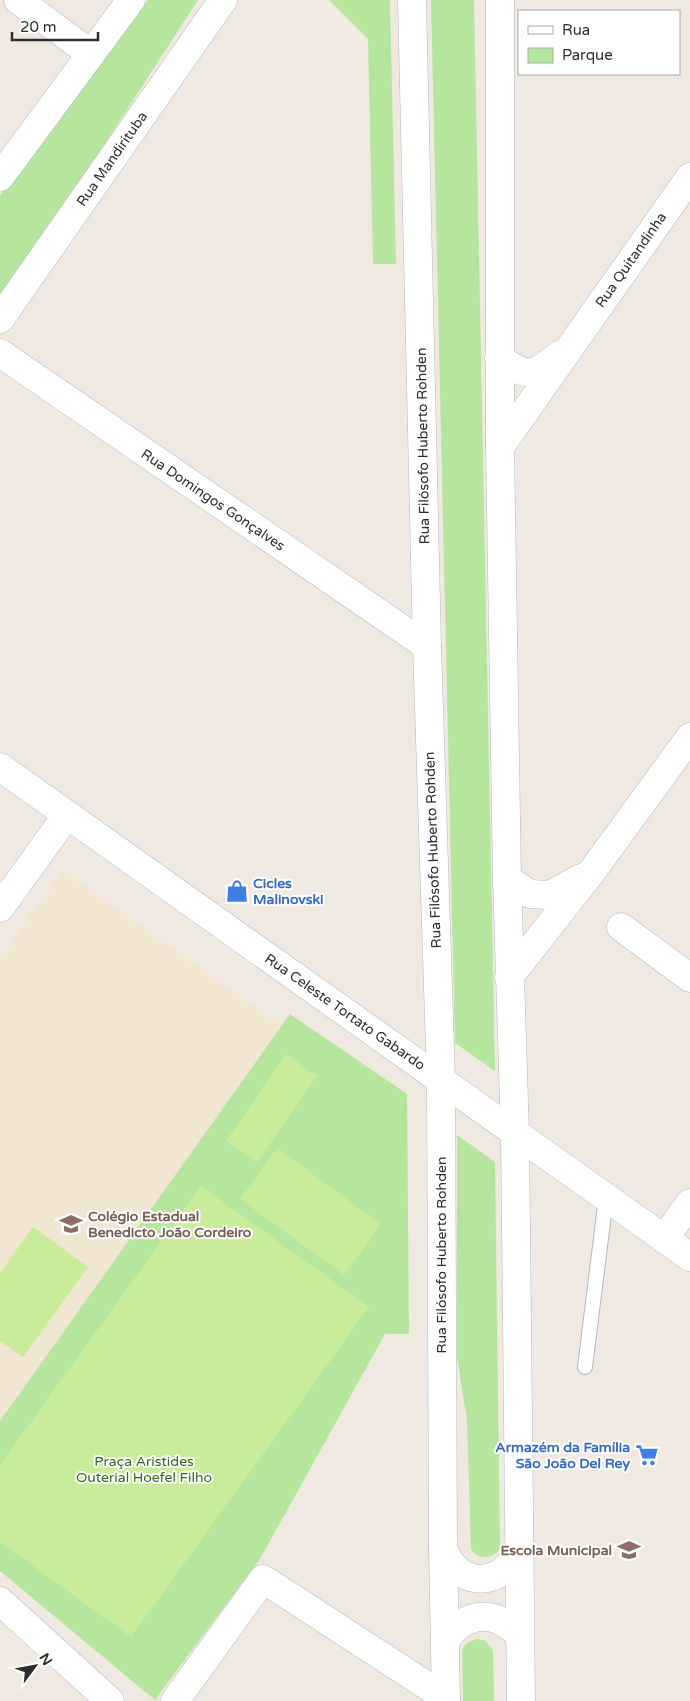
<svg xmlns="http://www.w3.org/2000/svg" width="690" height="1701" font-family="'Varela Round',sans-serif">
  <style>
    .education { fill: #f0e6d1 }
    .green { fill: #b6e59e }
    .pitch { fill: #c9ec9a }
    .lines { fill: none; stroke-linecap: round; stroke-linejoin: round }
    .service-casing { stroke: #b4b7c1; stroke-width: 16 }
    .minor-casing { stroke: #b4b7c1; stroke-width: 29 }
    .tertiary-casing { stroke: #b4b7c1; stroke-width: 29 }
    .secondary-casing { stroke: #b4b7c1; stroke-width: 29 }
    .service { stroke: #fff; stroke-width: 14 }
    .minor { stroke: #fff; stroke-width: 28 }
    .tertiary { stroke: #fff; stroke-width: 28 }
    .secondary { stroke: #fff; stroke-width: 28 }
    .labels { text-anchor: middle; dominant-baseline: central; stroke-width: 4; stroke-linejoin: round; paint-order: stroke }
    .street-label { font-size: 14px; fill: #2e2e2e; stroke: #fff }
    .shop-label { font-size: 14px; font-weight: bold; fill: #366cbe; stroke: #fff; text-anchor: start }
    .education-label { font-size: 14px; font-weight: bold; fill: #785e54; stroke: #fff; text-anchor: start }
    .park-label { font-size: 14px; fill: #2c6e1b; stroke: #fff }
  </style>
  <rect width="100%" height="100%" fill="#efe9e1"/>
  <polygon class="education" points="63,870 282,1026 0,1421 0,958"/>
  <g class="green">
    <polygon points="148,0 198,0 73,193 0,299 0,196 98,59"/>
    <polygon points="329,0 390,0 396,264 373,264 368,39"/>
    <polygon points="431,0 474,0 495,1071 455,1043"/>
    <polygon points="290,1014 407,1094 409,1334 385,1334 260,1559 155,1700 0,1571 0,1421"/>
    <path d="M457,1135L495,1162L500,1550C490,1559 481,1560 471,1550L467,1420L457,1357Z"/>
    <path d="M477,1639L484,1640L493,1650L494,1701H463L462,1651C465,1643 469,1641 477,1639Z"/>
  </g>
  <g class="pitch">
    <polygon points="286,1054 317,1076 257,1162 226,1141"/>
    <polygon points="277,1148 381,1224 344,1275 240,1199"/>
    <polygon points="201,1186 369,1307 131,1637 0,1542 0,1465"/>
    <polygon points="33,1227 88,1267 23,1357 0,1341 0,1273"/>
  </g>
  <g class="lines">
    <defs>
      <polyline id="service" points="585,1367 606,1198"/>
      <g id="minor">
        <polyline points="18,0 91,54"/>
        <polyline points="0,353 427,646"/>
        <path d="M499,358C527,378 533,377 559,355"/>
        <polyline points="500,447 690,177"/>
        <polyline points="0,767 690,1257"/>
        <polyline points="507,879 530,894 550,895 581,878"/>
        <polyline points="0,908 67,815"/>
        <polyline points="621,927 690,978"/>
        <polyline points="509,977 593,870 690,737"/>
        <polyline points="664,1239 690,1203"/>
        <polyline points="0,1601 110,1701"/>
        <polyline points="175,1701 263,1579 446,1698"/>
      </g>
      <g id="tertiary">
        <polyline points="0,177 131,0"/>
        <polyline points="0,319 223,0"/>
      </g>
      <g id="secondary">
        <polyline points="412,0 427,646 441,1080 443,1548 446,1701"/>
        <polyline points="500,0 500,447 507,879 515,1134 521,1701"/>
        <path d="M443,1548C458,1590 505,1588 519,1547"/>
        <path d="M445,1641C466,1610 496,1609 520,1636"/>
      </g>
    </defs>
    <use href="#service" class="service-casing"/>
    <use href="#minor" class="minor-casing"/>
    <use href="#tertiary" class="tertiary-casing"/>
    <use href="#secondary" class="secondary-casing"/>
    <use href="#service" class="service"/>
    <use href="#minor" class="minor"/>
    <use href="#tertiary" class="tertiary"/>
    <use href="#secondary" class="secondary"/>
  </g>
  <defs>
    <symbol id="shop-bare" viewBox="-9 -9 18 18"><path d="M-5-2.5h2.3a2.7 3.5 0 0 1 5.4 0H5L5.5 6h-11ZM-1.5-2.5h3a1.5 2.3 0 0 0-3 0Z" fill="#3f7fe0" stroke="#fff" stroke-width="2.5" paint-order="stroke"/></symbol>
    <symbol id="school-bare" viewBox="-9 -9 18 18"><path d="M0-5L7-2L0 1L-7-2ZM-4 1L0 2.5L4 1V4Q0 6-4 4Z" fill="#8d6e63" stroke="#fff" stroke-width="2.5" paint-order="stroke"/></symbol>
    <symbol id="supermarket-bare" viewBox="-9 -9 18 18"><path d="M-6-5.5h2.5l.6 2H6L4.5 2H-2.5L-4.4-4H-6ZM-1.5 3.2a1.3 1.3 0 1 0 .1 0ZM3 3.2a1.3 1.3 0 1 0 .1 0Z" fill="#3f7fe0" stroke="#fff" stroke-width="2.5" paint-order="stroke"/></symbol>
  </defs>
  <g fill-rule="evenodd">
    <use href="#shop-bare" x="221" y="875" width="32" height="32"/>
    <use href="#school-bare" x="55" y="1208" width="32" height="32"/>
    <use href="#supermarket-bare" x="631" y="1439" width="32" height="32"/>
    <use href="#school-bare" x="613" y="1534" width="32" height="32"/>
  </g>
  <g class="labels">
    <g class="street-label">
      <text transform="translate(112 159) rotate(-55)">Rua Mandirituba</text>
      <text transform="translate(631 260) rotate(-55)">Rua Quitandinha</text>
      <text transform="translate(423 446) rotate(-91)">Rua Filósofo Huberto Rohden</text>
      <text transform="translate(213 500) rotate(34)">Rua Domingos Gonçalves</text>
      <text transform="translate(433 850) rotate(-92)">Rua Filósofo Huberto Rohden</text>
      <text transform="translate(345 1012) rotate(35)">Rua Celeste Tortato Gabardo</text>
      <text transform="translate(441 1255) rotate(-90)">Rua Filósofo Huberto Rohden</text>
    </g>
    <g class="shop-label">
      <text x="253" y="883">Cicles<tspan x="253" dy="16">Malinovski</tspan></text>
      <text x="630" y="1447" text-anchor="end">Armazém da Família<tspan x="630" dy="16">São João Del Rey</tspan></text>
    </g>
    <g class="education-label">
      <text x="88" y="1216">Colégio Estadual<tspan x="88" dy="16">Benedicto João Cordeiro</tspan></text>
      <text x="612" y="1550" text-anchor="end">Escola Municipal</text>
    </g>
    <g class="park-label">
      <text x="144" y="1461">Praça Aristides<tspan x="144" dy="16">Outerial Hoefel Filho</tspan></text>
    </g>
  </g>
  <rect x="518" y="10" width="162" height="65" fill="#ffffff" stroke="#ababab"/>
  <rect x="528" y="26" width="25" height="8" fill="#ffffff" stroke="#ababab"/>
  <text x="562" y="35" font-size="15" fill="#2e2e2e">Rua</text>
  <rect x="528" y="48" width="25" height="15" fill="#b6e59e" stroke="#ababab"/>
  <text x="562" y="60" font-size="15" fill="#2e2e2e">Parque</text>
  <g transform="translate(35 1666) rotate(58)" stroke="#ffffff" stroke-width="4" paint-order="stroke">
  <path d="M0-4L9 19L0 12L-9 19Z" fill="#2e2e2e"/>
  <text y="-8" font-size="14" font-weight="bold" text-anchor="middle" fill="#2e2e2e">N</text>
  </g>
  <path d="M12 32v8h86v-8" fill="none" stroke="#2e2e2e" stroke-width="2.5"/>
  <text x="20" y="32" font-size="15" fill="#2e2e2e" stroke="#ffffff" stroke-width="4" paint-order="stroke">20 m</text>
</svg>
